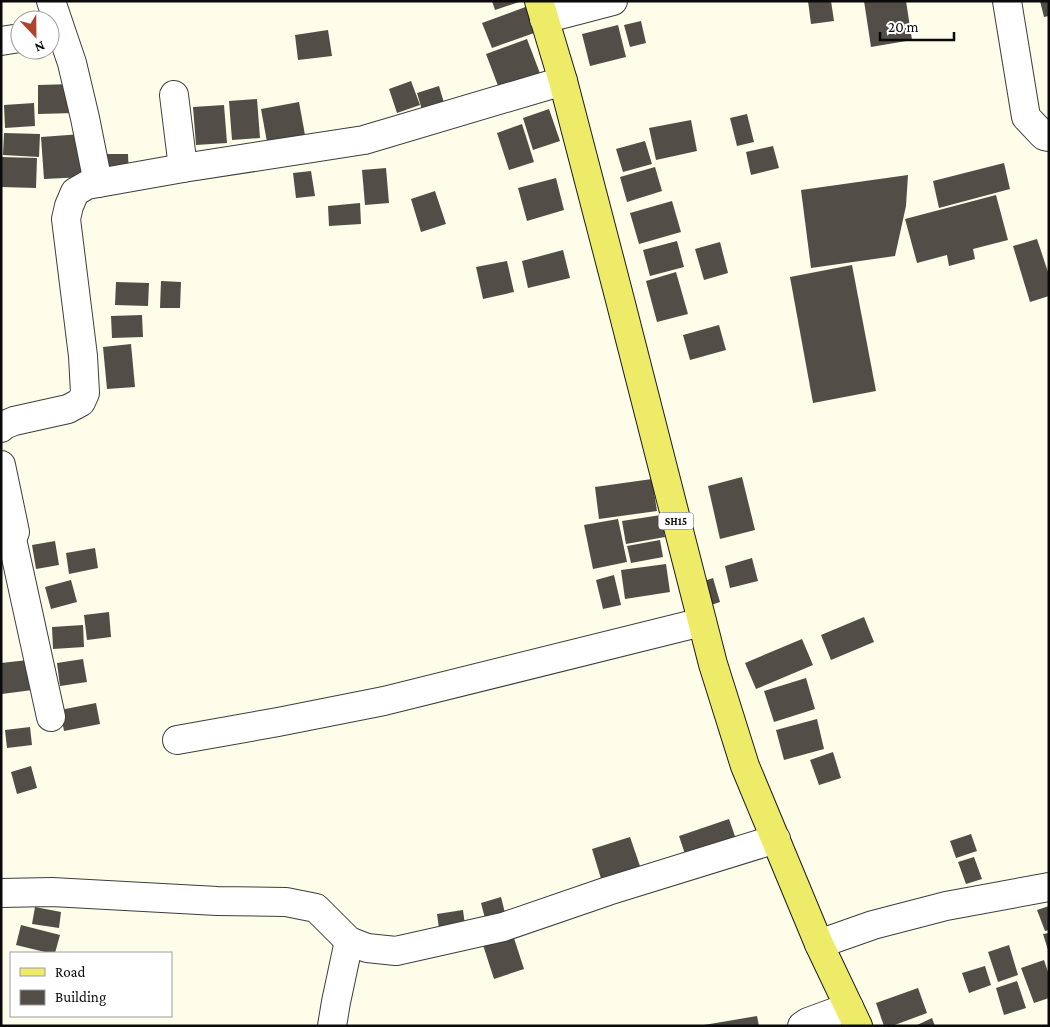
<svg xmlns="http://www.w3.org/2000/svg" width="1050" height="1027" font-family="'Crimson Pro',serif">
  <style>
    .building { fill: #524e47 }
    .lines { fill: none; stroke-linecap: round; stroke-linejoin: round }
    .minor-casing { stroke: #3d3d3d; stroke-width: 30 }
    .primary-casing { stroke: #1b1b1b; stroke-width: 30 }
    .minor { stroke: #fff; stroke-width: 28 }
    .primary { stroke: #eeeb68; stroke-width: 28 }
    .labels { text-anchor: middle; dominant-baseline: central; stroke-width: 5; stroke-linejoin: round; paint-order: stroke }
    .shield { fill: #fff; stroke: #545454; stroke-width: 1 }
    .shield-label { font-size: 11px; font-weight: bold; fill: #0a0a0a }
  </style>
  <rect width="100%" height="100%" fill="#fdfde9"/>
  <g class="building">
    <polygon points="492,1 519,1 519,2 495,10"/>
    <polygon points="808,1 831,1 834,21 811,24"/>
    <polygon points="864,1 906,1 912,40 871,47"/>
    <polygon points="1040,1 1049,1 1049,16 1044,17"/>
    <polygon points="528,6 537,32 492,48 482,23"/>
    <polygon points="641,21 646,43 630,47 624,25"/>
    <polygon points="618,25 626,57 590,66 582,34"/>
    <polygon points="328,30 332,56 298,60 295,35"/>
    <polygon points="527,39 541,76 500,91 486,54"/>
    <polygon points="411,81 420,105 397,113 389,89"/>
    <polygon points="74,84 75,113 38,114 38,85"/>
    <polygon points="439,86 447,113 425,120 417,93"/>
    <polygon points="257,99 260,138 232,140 229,101"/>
    <polygon points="299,102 305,135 267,142 261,109"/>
    <polygon points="34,103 35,126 5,128 4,105"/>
    <polygon points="224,105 227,143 196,145 193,107"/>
    <polygon points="549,109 560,141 533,150 523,118"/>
    <polygon points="747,114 754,142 737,146 730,118"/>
    <polygon points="691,120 697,151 656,160 649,128"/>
    <polygon points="522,124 534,162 509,170 497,133"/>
    <polygon points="4,133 40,134 39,157 3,155"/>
    <polygon points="82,134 85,177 44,179 41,137"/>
    <polygon points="645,141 652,164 623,172 616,149"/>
    <polygon points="773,146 779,168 751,175 746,152"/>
    <polygon points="104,154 128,154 129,177 105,177"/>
    <polygon points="1,157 37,158 36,188 1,187"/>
    <polygon points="1004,163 1010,189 939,208 933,181"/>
    <polygon points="655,167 662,191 627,202 620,177"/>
    <polygon points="386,168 389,203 365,205 362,170"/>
    <polygon points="311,171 315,196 296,198 293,173"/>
    <polygon points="908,175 906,206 895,256 811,268 801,190"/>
    <polygon points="556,178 564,210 527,221 518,188"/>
    <polygon points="435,191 446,224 421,232 411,199"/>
    <polygon points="996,195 1008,240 973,249 975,259 949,266 947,255 917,263 905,219"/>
    <polygon points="672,201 681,232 639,244 630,213"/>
    <polygon points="360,203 361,224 329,226 328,206"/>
    <polygon points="1037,239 1049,275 1049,296 1030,302 1013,246"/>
    <polygon points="677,241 684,267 650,276 643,250"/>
    <polygon points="720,242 728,273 704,280 695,249"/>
    <polygon points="563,250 570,278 528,288 522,261"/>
    <polygon points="507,261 514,292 483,299 476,267"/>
    <polygon points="852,265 876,391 813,403 790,277"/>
    <polygon points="676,272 688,314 657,322 646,281"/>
    <polygon points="161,281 181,282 180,308 160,308"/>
    <polygon points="116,282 149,283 148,306 115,305"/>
    <polygon points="142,315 143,337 112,338 111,316"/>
    <polygon points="719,325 726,350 690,360 683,335"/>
    <polygon points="131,344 135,387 107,389 103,347"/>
    <polygon points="742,477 755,530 720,539 708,486"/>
    <polygon points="652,479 657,511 599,519 595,487"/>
    <polygon points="661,515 665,537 626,544 622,521"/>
    <polygon points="618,519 627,562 593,569 584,525"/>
    <polygon points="660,540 663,557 631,563 627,546"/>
    <polygon points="55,541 59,565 36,569 32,545"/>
    <polygon points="95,548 98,568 69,574 66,553"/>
    <polygon points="752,558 758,581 730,588 725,566"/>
    <polygon points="666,564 670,592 625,599 621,570"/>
    <polygon points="614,575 621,605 603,609 596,580"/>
    <polygon points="713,578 720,602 708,606 701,582"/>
    <polygon points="71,580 77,602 51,609 45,587"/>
    <polygon points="109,612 111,637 87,640 84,615"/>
    <polygon points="864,617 874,642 831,660 821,635"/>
    <polygon points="83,625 84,647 53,649 52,627"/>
    <polygon points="802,639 813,665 756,689 745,663"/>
    <polygon points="37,659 40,689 2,694 1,663"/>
    <polygon points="83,659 87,682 60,686 57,663"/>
    <polygon points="806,678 815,709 774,722 764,691"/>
    <polygon points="96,703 100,724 64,731 60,710"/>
    <polygon points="817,719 824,749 784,760 776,730"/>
    <polygon points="30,727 32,745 7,748 5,730"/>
    <polygon points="833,752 841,778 819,785 810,760"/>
    <polygon points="31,766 37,788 17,794 11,772"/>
    <polygon points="729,819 737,842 687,860 679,836"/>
    <polygon points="971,834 977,851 956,858 950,841"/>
    <polygon points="630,837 641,869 602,882 592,849"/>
    <polygon points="974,857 982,879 966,884 958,862"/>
    <polygon points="501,897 507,921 487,926 481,903"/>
    <polygon points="1049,906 1049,930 1045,931 1037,910"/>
    <polygon points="35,907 61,912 59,928 32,924"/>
    <polygon points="463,910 466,933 440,936 437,914"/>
    <polygon points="21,925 60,935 55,953 49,953 16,945"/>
    <polygon points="1049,933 1049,950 1048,950 1043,934"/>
    <polygon points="513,935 524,969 494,979 483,945"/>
    <polygon points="1009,945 1018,975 998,982 988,952"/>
    <polygon points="1044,960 1049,975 1049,998 1034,1003 1021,968"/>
    <polygon points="985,966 991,985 969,993 962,973"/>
    <polygon points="1017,981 1026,1008 1004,1015 996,988"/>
    <polygon points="918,988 927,1013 892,1026 884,1026 876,1003"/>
    <polygon points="757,1016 759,1026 704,1026 704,1025"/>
    <polygon points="932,1018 935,1026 915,1026"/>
  </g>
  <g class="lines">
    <defs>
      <g id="minor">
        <polyline points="51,1 72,63 85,118 98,183"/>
        <polyline points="1007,1 1026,117 1044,136 1049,137"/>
        <polyline points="544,19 613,1"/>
        <polyline points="1,41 20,38"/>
        <polyline points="174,95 183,168 364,140 563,81"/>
        <polyline points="1,428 2,426 14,421 68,409 81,402 85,393 83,356 66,219 69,206 75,192 87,185 183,168"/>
        <polyline points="1,465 15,532 12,539 1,543"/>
        <polyline points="12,539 51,717"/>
        <polyline points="177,740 278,722 384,701 702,622"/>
        <polyline points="1,893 52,892 217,901 286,902 316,908 349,941 367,948 396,951 503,927 608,891 776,839"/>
        <polyline points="819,944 873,925 946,906 1049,887"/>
        <polyline points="332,1026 336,1002 349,941"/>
        <polyline points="802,1026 808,1022 849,1007"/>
      </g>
      <polyline id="primary" points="539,1 563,81 619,296 713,664 745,766 819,944 858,1026"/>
    </defs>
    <use href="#minor" class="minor-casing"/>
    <use href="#primary" class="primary-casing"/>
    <use href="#minor" class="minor"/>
    <use href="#primary" class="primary"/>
  </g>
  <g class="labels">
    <rect class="shield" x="658.5" y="512.5" width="35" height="17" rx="4"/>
    <g class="shield-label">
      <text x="676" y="521">SH15</text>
    </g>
  </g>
  <rect width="1050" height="1027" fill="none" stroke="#0a0a0a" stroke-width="5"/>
  <rect x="10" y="952" width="162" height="65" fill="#ffffff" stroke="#9d9d9d"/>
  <rect x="20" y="968" width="25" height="8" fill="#eeeb68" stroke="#9d9d9d"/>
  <text x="55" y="977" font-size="15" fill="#0a0a0a">Road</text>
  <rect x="20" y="990" width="25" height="15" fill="#524e47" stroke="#9d9d9d"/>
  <text x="55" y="1002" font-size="15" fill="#0a0a0a">Building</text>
  <g transform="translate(35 35) rotate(158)"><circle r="24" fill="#ffffff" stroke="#9d9d9d"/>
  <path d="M0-4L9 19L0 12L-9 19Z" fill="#ae442e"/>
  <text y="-8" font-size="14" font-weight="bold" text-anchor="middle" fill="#0a0a0a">N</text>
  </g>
  <path d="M880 32v8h74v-8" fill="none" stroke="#0a0a0a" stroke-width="2.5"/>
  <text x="888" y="32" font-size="15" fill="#0a0a0a" stroke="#ffffff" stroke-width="4" paint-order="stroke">20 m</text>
</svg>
